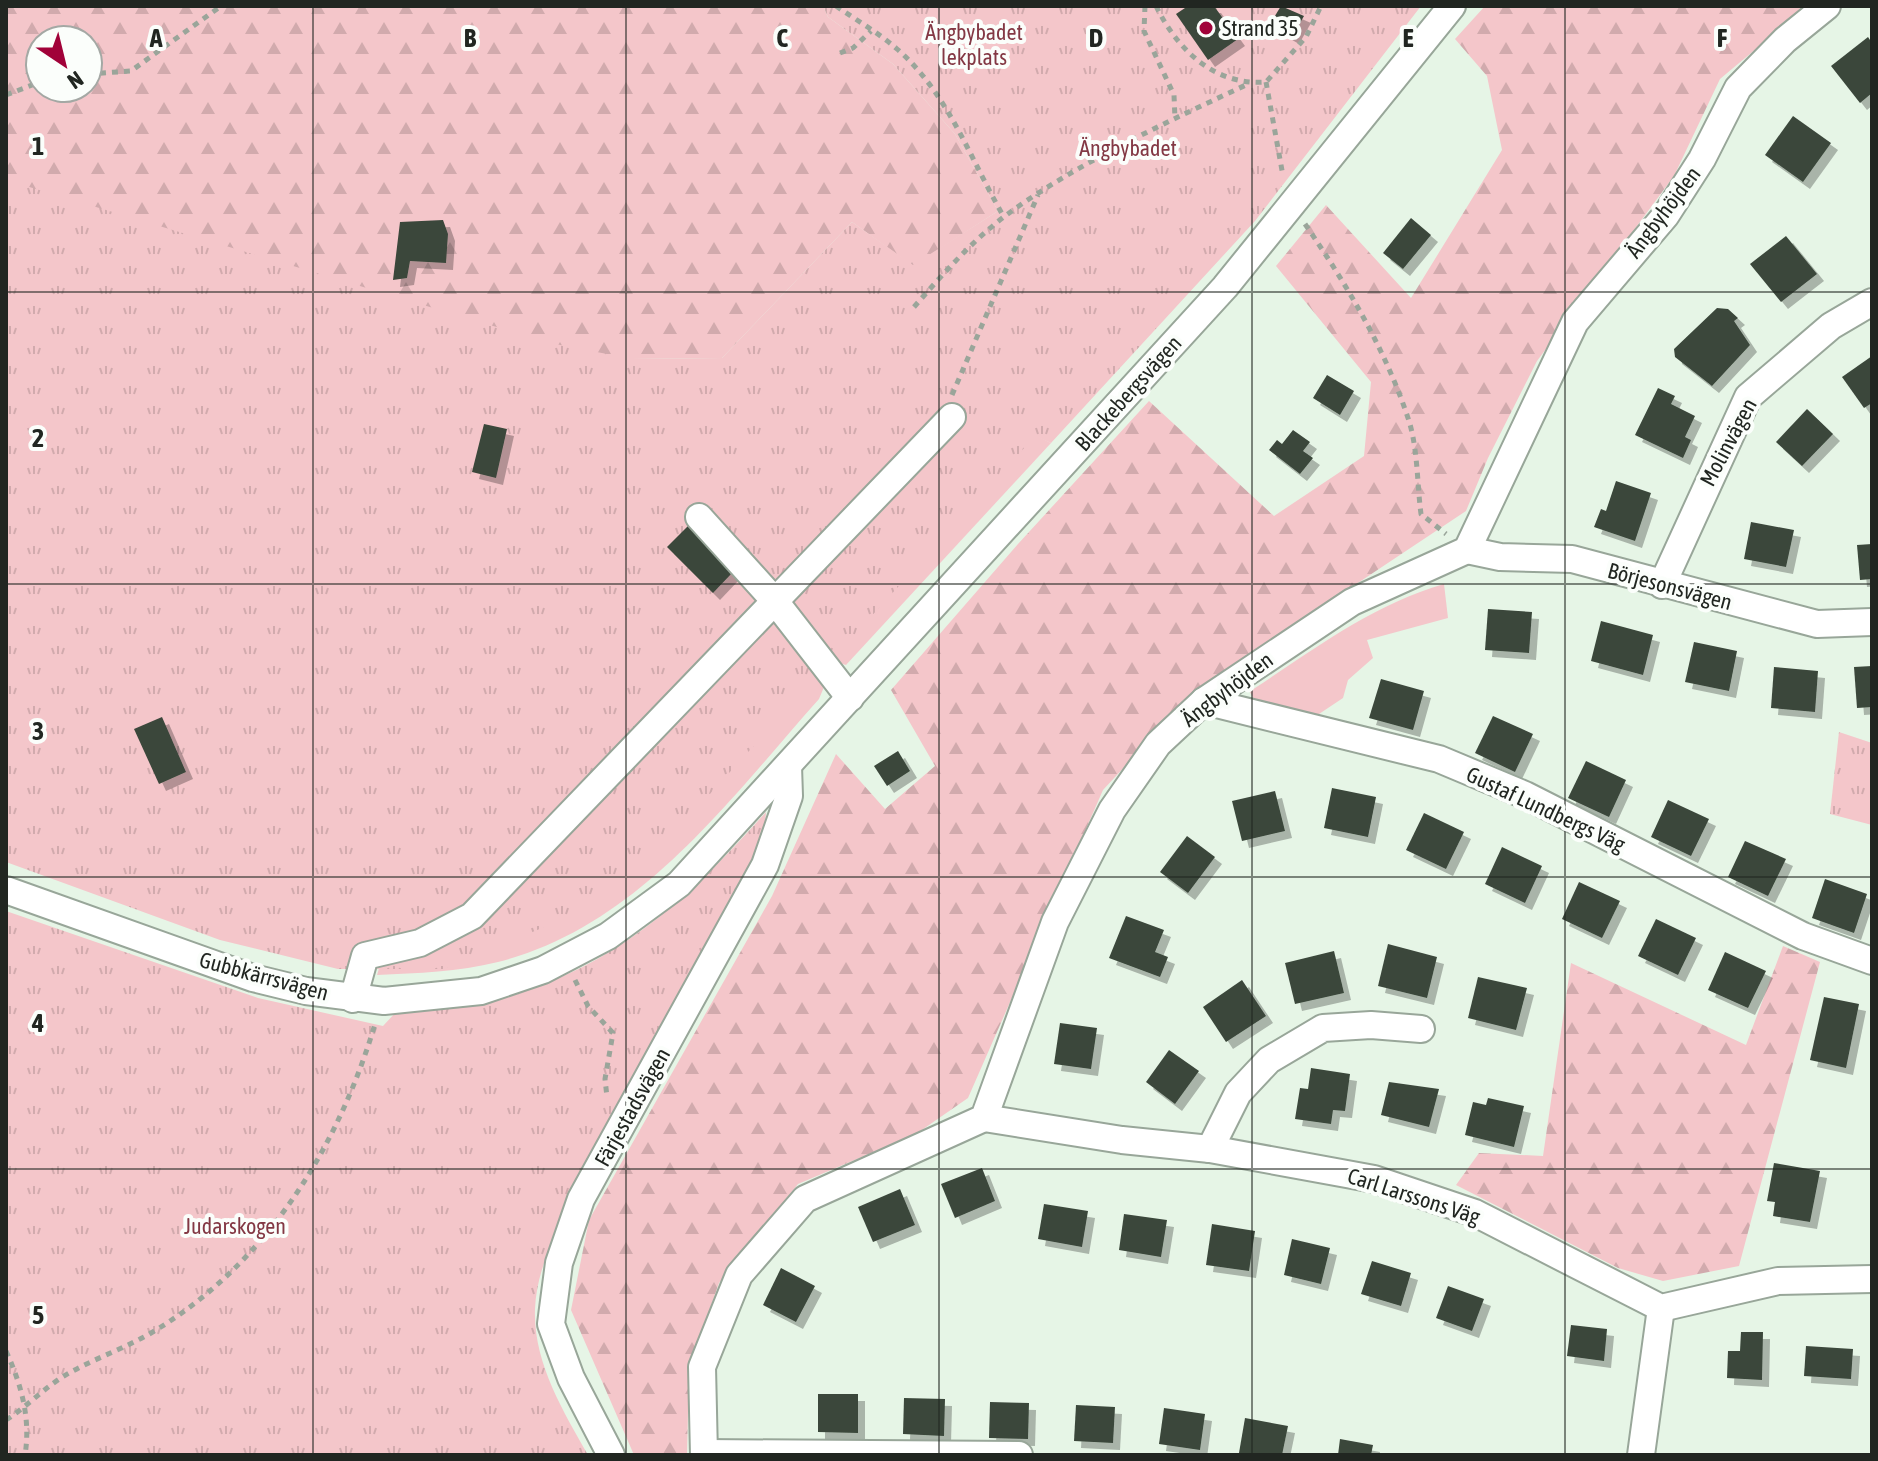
<svg xmlns="http://www.w3.org/2000/svg" width="1878" height="1461" font-family="'Asap Condensed',sans-serif">
  <style>
    .grass { fill: #f4c6ca }
    .forest { fill: url(#forest-firs); fill-rule: evenodd }
    .park { fill: url(#park-tufts) }
    .building { fill: #3b473b; filter: url(#shadow) }
    .lines { fill: none; stroke-linecap: round; stroke-linejoin: round }
    .minor-casing { stroke: #98a699; stroke-width: 30 }
    .path { stroke: #9aa59a; stroke-width: 5; stroke-dasharray: 6 6; stroke-linecap: butt }
    .minor { stroke: #fff; stroke-width: 26 }
    .grid { fill: none; stroke: #212621; stroke-width: 2; stroke-opacity: 0.55 }
    .poi-dot { fill: #a10239; stroke: #fbfefb; stroke-width: 3 }
    .labels { text-anchor: middle; dominant-baseline: central; stroke-width: 8; stroke-linejoin: round; paint-order: stroke }
    .poi-label { font-size: 22px; fill: #212621; stroke: #fbfefb; text-anchor: start }
    .park-label { font-size: 22px; fill: #833844; stroke: #fbfefb }
    .street-label { font-size: 22px; fill: #212621; stroke: #fbfefb }
    .grid-label { font-size: 26px; text-anchor: middle; font-weight: bold; fill: #212621; stroke: #fbfefb; stroke-width: 8; stroke-linejoin: round; paint-order: stroke }
  </style>
  <defs>
    <pattern id="forest-firs" width="22" height="20" patternUnits="userSpaceOnUse" patternTransform="scale(2)"><rect width="22" height="20" fill="#f4c6ca"/><path d="M5 1l3.5 6h-7zM16 11l3.5 6h-7z" fill="#d1aaad"/></pattern>
    <pattern id="park-tufts" width="24" height="20" patternUnits="userSpaceOnUse" patternTransform="scale(2)"><rect width="24" height="20" fill="#f4c6ca"/><path d="M3 7l-1-3M5 7V3M7 7l1-3M15 17l-1-3M17 17v-4M19 17l1-3" fill="none" stroke="#d1aaad"/></pattern>
    <filter id="shadow"><feDropShadow dx="7" dy="7" stdDeviation="0" flood-color="#0004"/></filter>
  </defs>
  <rect width="100%" height="100%" fill="#e6f5e6"/>
  <g class="grass">
    <polygon points="1035,435 1051,443 846,665 836,662 810,600"/>
    <path d="M1444,584L1448,618L1367,640L1373,658L1348,680L1343,698L1316,716L1255,701L1250,692L1255,688C1317,647 1373,605 1444,584Z"/>
    <path d="M769,643L822,677L824,687L819,699C729,800 638,927 498,962C458,972 418,973 377,975L380,965Z"/>
  </g>
  <g class="forest">
    <path d="M6,6H823L828,17L893,64L955,134L998,211L913,266L852,222L722,358L633,359L6,675ZM40,40H88V88H40Z"/>
    <polygon points="1485,6 1807,6 1720,79 1674,176 1537,361 1488,458 1466,511 1194,692 1103,790 968,1098 916,1134 798,1184 719,1283 689,1368 687,1455 634,1455 571,1310 589,1220 772,896 836,754 885,809 935,766 891,690 1018,544 1149,401 1274,516 1364,456 1371,382 1276,266 1326,205 1411,298 1502,150 1487,76 1455,39"/>
    <polygon points="1783,946 1820,962 1739,1266 1663,1281 1618,1268 1456,1185 1479,1153 1543,1156 1571,963 1746,1045"/>
  </g>
  <g class="park">
    <polygon points="823,6 1421,6 1255,221 1051,443 1035,436 670,838 580,912 444,969 338,969 220,940 6,862 6,180 550,343 633,359 722,358 852,222 913,265 998,211 955,134 893,64 828,17"/>
    <polygon points="1839,732 1872,743 1872,825 1830,814"/>
    <path d="M766,812L764,837C705,949 640,1059 586,1174C565,1217 537,1260 535,1309C533,1362 563,1411 588,1455H6V911L258,998L383,1026L396,1012C567,1004 655,936 766,812Z"/>
  </g>
  <g class="building">
    <polygon points="1188,6 1214,6 1238,39 1208,60 1176,14"/>
    <polygon points="1281,6 1304,16 1292,37 1270,24"/>
    <polygon points="1868,37 1872,43 1872,93 1860,103 1831,66"/>
    <polygon points="1793,116 1831,143 1803,182 1765,155"/>
    <polygon points="1411,218 1431,235 1403,269 1383,253"/>
    <polygon points="443,220 448,234 446,263 410,261 407,278 393,280 400,222"/>
    <polygon points="1786,236 1817,274 1781,302 1750,264"/>
    <polygon points="1717,308 1728,309 1738,318 1734,321 1750,345 1712,386 1675,357 1674,349"/>
    <polygon points="1872,356 1872,403 1864,408 1842,377"/>
    <polygon points="1327,375 1354,391 1340,415 1313,398"/>
    <polygon points="1658,388 1675,396 1671,404 1695,416 1685,437 1691,440 1683,458 1635,435"/>
    <polygon points="1807,409 1833,434 1802,466 1776,442"/>
    <polygon points="484,424 507,429 496,478 472,472"/>
    <polygon points="1293,430 1310,442 1303,451 1313,458 1300,474 1269,450 1277,440 1282,444"/>
    <polygon points="1616,481 1651,493 1635,541 1594,527 1601,509 1606,511"/>
    <polygon points="1751,522 1794,530 1786,567 1744,559"/>
    <polygon points="688,526 733,572 713,593 667,547"/>
    <polygon points="1872,544 1872,579 1860,580 1857,545"/>
    <polygon points="1488,609 1532,612 1529,653 1485,650"/>
    <polygon points="1601,621 1653,635 1643,675 1591,661"/>
    <polygon points="1694,642 1737,651 1729,691 1685,682"/>
    <polygon points="1872,666 1872,707 1857,708 1854,667"/>
    <polygon points="1774,667 1818,671 1815,712 1771,708"/>
    <polygon points="1381,679 1424,691 1413,730 1369,718"/>
    <polygon points="1493,716 1533,734 1515,772 1475,753"/>
    <polygon points="162,717 186,772 159,784 134,729"/>
    <polygon points="898,751 910,771 887,786 874,766"/>
    <polygon points="1586,761 1626,780 1609,817 1568,798"/>
    <polygon points="1332,788 1376,797 1368,837 1324,828"/>
    <polygon points="1275,791 1285,831 1242,841 1232,801"/>
    <polygon points="1668,800 1709,819 1691,856 1651,837"/>
    <polygon points="1424,813 1464,832 1446,869 1406,850"/>
    <polygon points="1187,836 1215,857 1188,893 1160,872"/>
    <polygon points="1745,841 1786,859 1768,896 1728,877"/>
    <polygon points="1502,847 1542,866 1525,903 1485,884"/>
    <polygon points="1825,879 1867,894 1854,933 1812,918"/>
    <polygon points="1579,882 1620,901 1602,938 1562,919"/>
    <polygon points="1126,916 1164,930 1155,952 1168,957 1160,977 1109,958"/>
    <polygon points="1656,919 1696,938 1678,975 1638,956"/>
    <polygon points="1388,944 1437,957 1427,998 1378,986"/>
    <polygon points="1334,951 1344,993 1295,1004 1285,963"/>
    <polygon points="1725,952 1766,971 1748,1008 1708,990"/>
    <polygon points="1478,977 1527,988 1516,1030 1468,1018"/>
    <polygon points="1242,980 1266,1016 1226,1042 1203,1007"/>
    <polygon points="1824,997 1859,1004 1846,1068 1810,1060"/>
    <polygon points="1060,1023 1097,1028 1091,1069 1054,1064"/>
    <polygon points="1169,1050 1199,1071 1175,1104 1146,1082"/>
    <polygon points="1311,1068 1350,1074 1345,1111 1333,1110 1331,1124 1295,1119 1300,1088 1308,1089"/>
    <polygon points="1389,1082 1439,1089 1429,1127 1381,1115"/>
    <polygon points="1488,1098 1524,1106 1514,1147 1465,1135 1473,1102 1486,1105"/>
    <polygon points="1774,1163 1820,1171 1810,1222 1773,1216 1775,1202 1767,1201"/>
    <polygon points="982,1168 995,1201 955,1218 941,1184"/>
    <polygon points="900,1189 915,1225 873,1242 858,1207"/>
    <polygon points="1044,1204 1088,1211 1082,1247 1038,1239"/>
    <polygon points="1124,1214 1167,1220 1161,1257 1119,1250"/>
    <polygon points="1212,1224 1255,1231 1249,1271 1206,1265"/>
    <polygon points="1292,1239 1330,1248 1321,1284 1284,1275"/>
    <polygon points="1372,1261 1411,1273 1401,1306 1361,1294"/>
    <polygon points="781,1268 815,1286 796,1322 763,1305"/>
    <polygon points="1448,1286 1484,1299 1472,1331 1436,1318"/>
    <polygon points="1571,1325 1607,1329 1604,1361 1567,1356"/>
    <polygon points="1741,1332 1763,1332 1762,1380 1727,1378 1728,1351 1740,1351"/>
    <polygon points="1806,1346 1853,1349 1851,1379 1804,1376"/>
    <polygon points="818,1394 858,1394 858,1433 818,1432"/>
    <polygon points="904,1398 945,1399 944,1436 903,1434"/>
    <polygon points="990,1402 1029,1403 1028,1439 989,1438"/>
    <polygon points="1076,1405 1115,1407 1113,1443 1074,1441"/>
    <polygon points="1164,1408 1205,1414 1200,1450 1159,1444"/>
    <polygon points="1245,1418 1288,1426 1282,1455 1239,1453"/>
    <polygon points="1340,1439 1373,1445 1371,1455 1338,1455"/>
  </g>
  <g class="lines">
    <defs>
      <g id="minor">
        <polyline points="699,517 774,600 850,698"/>
        <polyline points="1467,550 1500,557 1572,559 1817,624 1872,622"/>
        <polyline points="1662,585 1748,397 1831,326 1872,302"/>
        <polyline points="1204,701 1439,759 1525,795 1803,936 1872,961"/>
        <polyline points="6,890 253,978 306,991 384,1001 481,991 543,970 608,936 679,884 1225,287 1452,6"/>
        <polyline points="353,999 365,956 420,943 472,916 952,417"/>
        <polyline points="984,1118 1122,1140 1210,1149 1374,1179 1475,1213 1661,1308 1778,1281 1872,1279"/>
        <polyline points="1210,1149 1238,1093 1269,1060 1323,1028 1371,1025 1421,1029"/>
        <polyline points="704,1453 1019,1455"/>
        <polyline points="611,1455 571,1378 551,1324 559,1263 581,1199 765,865 789,796 788,766"/>
        <polyline points="704,1455 702,1367 739,1275 805,1199 984,1118 1055,922 1112,810 1158,744 1204,701 1352,602 1467,550 1575,322 1666,215 1702,159 1738,88 1785,40 1827,6"/>
        <polyline points="1641,1455 1661,1308"/>
      </g>
    </defs>
    <use href="#minor" class="minor-casing"/>
    <g class="path">
      <path d="M836,6C856,20 879,33 897,49C949,94 971,161 1004,217"/>
      <polyline points="1145,6 1144,31 1174,95 1175,119"/>
      <path d="M1156,6C1177,49 1214,86 1266,82L1306,37L1321,6"/>
      <polyline points="840,53 853,48 871,31"/>
      <polyline points="88,74 131,71 221,6"/>
      <polyline points="1266,82 1283,176"/>
      <polyline points="6,95 40,82"/>
      <path d="M1305,224C1347,285 1386,350 1409,421C1418,450 1417,484 1421,514L1446,534"/>
      <path d="M914,307C942,275 971,242 1005,216C1075,164 1169,121 1248,84"/>
      <polyline points="952,395 1038,195"/>
      <polyline points="575,980 588,1006 613,1033 605,1079 607,1097"/>
      <path d="M6,1351C21,1384 31,1418 25,1455"/>
      <path d="M6,1420C28,1406 47,1385 69,1373C96,1358 125,1348 151,1333C266,1265 338,1148 375,1024"/>
    </g>
    <use href="#minor" class="minor"/>
  </g>
  <path class="grid" d="M313,6V1455M626,6V1455M939,6V1455M1252,6V1455M1565,6V1455M6,292H1872M6,584H1872M6,877H1872M6,1169H1872"/>
  <circle class="poi-dot" cx="1206" cy="28" r="8"/>
  <g class="labels">
    <g class="poi-label">
      <text x="1222" y="28">Strand 35</text>
    </g>
    <g class="park-label">
      <text x="974" y="32">Ängbybadet<tspan x="974" dy="25">lekplats</tspan></text>
      <text x="1128" y="148">Ängbybadet</text>
      <text x="235" y="1226">Judarskogen</text>
    </g>
    <g class="street-label">
      <text transform="translate(1663 212) rotate(-53)">Ängbyhöjden</text>
      <text transform="translate(1128 393) rotate(-48)">Blackebergsvägen</text>
      <text transform="translate(1728 442) rotate(-62)">Molinvägen</text>
      <text transform="translate(1670 586) rotate(15)">Börjesonsvägen</text>
      <text transform="translate(1227 689) rotate(-37)">Ängbyhöjden</text>
      <text transform="translate(1546 809) rotate(25)">Gustaf Lundbergs Väg</text>
      <text transform="translate(264 976) rotate(15)">Gubbkärrsvägen</text>
      <text transform="translate(632 1107) rotate(-61)">Färjestadsvägen</text>
      <text transform="translate(1414 1196) rotate(18)">Carl Larssons Väg</text>
    </g>
  </g>
  <g class="grid-label">
    <text x="156" y="47">A</text>
    <text x="470" y="47">B</text>
    <text x="782" y="47">C</text>
    <text x="1096" y="47">D</text>
    <text x="1408" y="47">E</text>
    <text x="1722" y="47">F</text>
    <text x="38" y="155">1</text>
    <text x="38" y="447">2</text>
    <text x="38" y="740">3</text>
    <text x="38" y="1032">4</text>
    <text x="38" y="1324">5</text>
  </g>
  <rect width="1878" height="1461" fill="none" stroke="#212621" stroke-width="16"/>
  <g transform="translate(64 64) rotate(145)"><circle r="38" fill="#fbfefb" stroke="#a4a8a4" stroke-width="2"/>
  <path d="M0-6L14 30L0 20L-14 30Z" fill="#a10239"/>
  <text y="-12" font-size="22" font-weight="bold" text-anchor="middle" fill="#212621">N</text>
  </g>
</svg>
